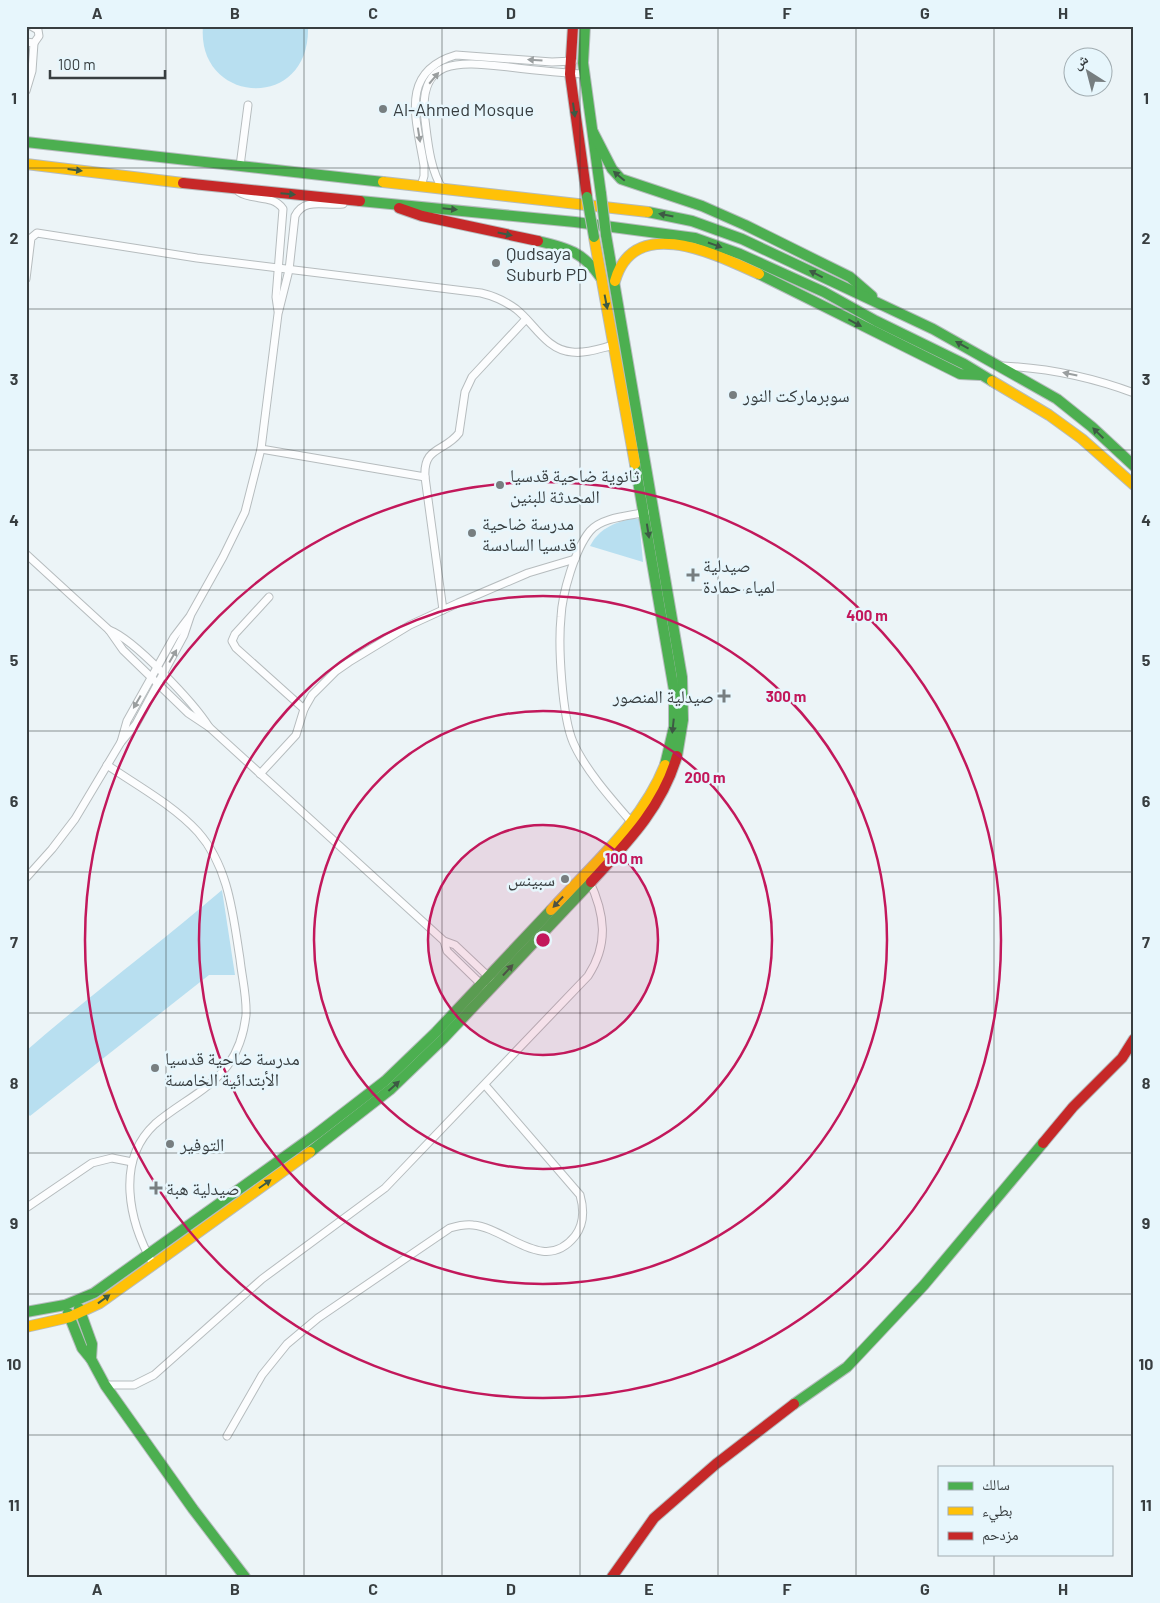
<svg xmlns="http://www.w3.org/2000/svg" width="1160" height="1603" font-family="Barlow,'Noto Naskh Arabic',sans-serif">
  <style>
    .green { fill: #b8dff0 }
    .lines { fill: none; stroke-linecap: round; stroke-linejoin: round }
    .street-casing { stroke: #b6bcbe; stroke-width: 9 }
    .fast-casing { stroke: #b6bcbe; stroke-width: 12 }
    .slow-casing { stroke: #b6bcbe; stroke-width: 12 }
    .jam-casing { stroke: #b6bcbe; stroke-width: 12 }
    .street { stroke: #fcfdfe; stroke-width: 7 }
    .fast { stroke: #4caf50; stroke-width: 10 }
    .slow { stroke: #ffc107; stroke-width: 10 }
    .jam { stroke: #c62828; stroke-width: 10 }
    .fast-bridge-casing { stroke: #b6bcbe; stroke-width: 12; stroke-linecap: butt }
    .fast-bridge { stroke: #4caf50; stroke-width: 10 }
    .oneway { fill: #9a9e9f }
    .oneway2 { fill: #3d5a44 }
    .grid { fill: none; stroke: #383e40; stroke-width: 1; stroke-opacity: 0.55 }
    .ring { fill: none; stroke: #c2185b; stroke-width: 2.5 }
    .poi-dot { fill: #777e80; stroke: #e7f6fc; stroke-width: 2 }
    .labels { text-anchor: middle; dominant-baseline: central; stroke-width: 5; stroke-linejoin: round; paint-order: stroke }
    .poi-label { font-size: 18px; fill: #383e40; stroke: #e7f6fc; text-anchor: start }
    .centre { fill: #c2185b; stroke: #e7f6fc; stroke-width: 2.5 }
    .ring-label { font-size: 15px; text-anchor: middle; font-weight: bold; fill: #c2185b; stroke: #e7f6fc; stroke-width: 5; stroke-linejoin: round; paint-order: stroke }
    .neatline { fill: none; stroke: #383e40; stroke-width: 2 }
    .grid-label { font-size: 16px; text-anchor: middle; font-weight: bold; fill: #383e40 }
  </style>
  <rect width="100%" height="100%" fill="#ecf4f7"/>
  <g class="green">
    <path d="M203,26H308C311,113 196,105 203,26Z"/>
    <path d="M631,519H639L643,562L590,546C599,529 613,523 631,519Z"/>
    <path d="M222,890L235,975H209L30,1116L26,1112V1051C90,995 158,945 222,890Z"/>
  </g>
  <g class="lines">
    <defs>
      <g id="street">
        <polyline points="26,42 34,43 39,36 38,30 31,26"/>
        <polyline points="26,91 32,71 34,43"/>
        <polyline points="240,166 248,105"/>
        <path d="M421,186L424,176V166C417,121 398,72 456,55L552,62L573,61"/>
        <path d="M443,190C430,169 428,144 425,120C417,55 462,62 509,67C534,70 559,73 585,74"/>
        <path d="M239,192C253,201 273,194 283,209L276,297L278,311"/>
        <path d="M26,279L31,238L37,233L197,258L481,293C494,296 505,301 516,309C534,323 546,350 572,352C586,354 601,348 614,345"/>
        <path d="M1003,366C1048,368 1091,377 1134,393"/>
        <polyline points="261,449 425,477"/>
        <polyline points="26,554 109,630 123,650 188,713 209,727"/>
        <polyline points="269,597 235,634 232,641 236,648 304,709"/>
        <path d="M443,610L425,477C423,446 445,452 459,433L465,392L472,377L526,319"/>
        <path d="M109,630C134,639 194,703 209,727L444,941L455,945L491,979"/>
        <path d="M121,742L127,721L174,637L190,616L223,557L245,512L261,449L278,314L289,270L295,216C304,197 325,206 343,204"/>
        <path d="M107,765C138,786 173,805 198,832C229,867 233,915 240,959C242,978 247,997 246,1015C244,1033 238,1051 228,1065C209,1091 179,1103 155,1124C115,1161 129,1222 153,1264"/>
        <polyline points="260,774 296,735 304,709 312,695 336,671 349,662 410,625 458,603 528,573 575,559"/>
        <path d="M634,825C614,802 585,770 573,742C562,716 558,646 561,617C562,594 575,549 590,531C602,517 630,516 647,512"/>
        <polyline points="26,878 52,849 75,819 121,742 136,724 184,635 190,617"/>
        <polyline points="444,941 447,951 484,987"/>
        <polyline points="26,1208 92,1163 112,1158 132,1162"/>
        <path d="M105,1385H134L154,1375L262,1279L385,1188L588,976C609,944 605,914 589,880"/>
        <path d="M227,1436L262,1375L287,1344L318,1318L450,1228C457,1226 465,1224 473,1225C507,1228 544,1275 575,1236C585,1223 584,1209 580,1195L485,1085"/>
      </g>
      <g id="fast">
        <polyline points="585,26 583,63 601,194"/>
        <polyline points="593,132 612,169 621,179 702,206 745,225 850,277 872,296"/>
        <polyline points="26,142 383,182"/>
        <polyline points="360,201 575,222 695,238 740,254 824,292 876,321 964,364 992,381"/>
        <polyline points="648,212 692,221 742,239 933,329 1057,399 1092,427 1134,466"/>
        <polyline points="606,235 682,677 683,720 677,756"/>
        <path d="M538,241C568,248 583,252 601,278"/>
        <polyline points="759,274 960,374 980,375"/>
        <polyline points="635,464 674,690 674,727 665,765"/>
        <polyline points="310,1152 391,1089 443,1039 591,882"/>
        <polyline points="79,1308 92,1344 91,1359"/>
        <polyline points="26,1312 65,1305 94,1293 315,1135 385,1081 436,1032 551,910"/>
        <polyline points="68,1313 82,1348 91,1359 105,1385 193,1509 245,1577"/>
        <polyline points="794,1404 847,1367 924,1285 1043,1143"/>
      </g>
      <g id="slow">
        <polyline points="26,164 183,183"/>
        <polyline points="383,182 648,212"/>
        <polyline points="594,237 635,464"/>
        <path d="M615,281C634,213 717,255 759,274"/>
        <polyline points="992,381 1049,415 1082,439 1134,485"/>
        <path d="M551,910C592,865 642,823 665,765"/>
        <polyline points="26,1327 70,1317 100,1303 310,1152"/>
      </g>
      <g id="jam">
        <polyline points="573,26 570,74 587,197"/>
        <polyline points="183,183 360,201"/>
        <polyline points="399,208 422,216 538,241"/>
        <path d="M591,882C626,844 662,808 677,756"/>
        <polyline points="1043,1143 1073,1107 1122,1058 1134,1039"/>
        <polyline points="612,1577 654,1518 716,1464 794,1404"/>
      </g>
    </defs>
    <use href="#street" class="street-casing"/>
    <use href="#fast" class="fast-casing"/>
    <use href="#slow" class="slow-casing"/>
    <use href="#jam" class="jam-casing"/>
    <use href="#street" class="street"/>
    <use href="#fast" class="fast"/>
    <use href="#slow" class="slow"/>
    <use href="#jam" class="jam"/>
    <defs>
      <g id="fast-bridge">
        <polyline points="601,194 606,235"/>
        <polyline points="587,197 594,237"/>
      </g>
    </defs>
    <use href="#fast-bridge" class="fast-bridge-casing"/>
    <use href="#fast-bridge" class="fast-bridge"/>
  </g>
  <defs><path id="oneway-solid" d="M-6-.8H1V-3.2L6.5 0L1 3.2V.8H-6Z" transform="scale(1.25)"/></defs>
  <g class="oneway">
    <use href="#oneway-solid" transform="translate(535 60) rotate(-176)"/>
    <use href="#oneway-solid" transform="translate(434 78) rotate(-50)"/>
    <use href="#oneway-solid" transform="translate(419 135) rotate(81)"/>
    <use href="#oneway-solid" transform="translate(1070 374) rotate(-168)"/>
    <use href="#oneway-solid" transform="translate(173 656) rotate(-60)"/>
    <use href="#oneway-solid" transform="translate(137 702) rotate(120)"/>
  </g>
  <g class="oneway2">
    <use href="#oneway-solid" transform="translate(574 110) rotate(82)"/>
    <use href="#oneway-solid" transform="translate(75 170) rotate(7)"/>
    <use href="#oneway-solid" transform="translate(619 176) rotate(-140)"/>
    <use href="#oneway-solid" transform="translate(288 194) rotate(5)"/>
    <use href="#oneway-solid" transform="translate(450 209) rotate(6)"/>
    <use href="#oneway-solid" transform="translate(666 215) rotate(-169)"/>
    <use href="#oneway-solid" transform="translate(505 234) rotate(12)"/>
    <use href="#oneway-solid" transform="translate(715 245) rotate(19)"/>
    <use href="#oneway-solid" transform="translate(816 274) rotate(-153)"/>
    <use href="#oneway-solid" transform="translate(606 302) rotate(79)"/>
    <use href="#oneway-solid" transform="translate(855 323) rotate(28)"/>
    <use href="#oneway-solid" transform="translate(962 345) rotate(-151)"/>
    <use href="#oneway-solid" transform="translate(1098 433) rotate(-136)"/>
    <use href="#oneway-solid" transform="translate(648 531) rotate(81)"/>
    <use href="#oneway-solid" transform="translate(673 726) rotate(96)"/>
    <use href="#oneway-solid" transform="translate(558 902) rotate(133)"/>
    <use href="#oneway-solid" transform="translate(508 970) rotate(-47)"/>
    <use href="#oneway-solid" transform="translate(394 1086) rotate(-42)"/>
    <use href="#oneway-solid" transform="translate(265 1184) rotate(-35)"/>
    <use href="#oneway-solid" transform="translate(104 1299) rotate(-36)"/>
  </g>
  <path class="grid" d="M166,26V1577M304,26V1577M442,26V1577M580,26V1577M718,26V1577M856,26V1577M994,26V1467M26,168H1134M26,309H1134M26,450H1134M26,590H1134M26,731H1134M26,872H1134M26,1013H1134M26,1153H1134M26,1294H1134M26,1435H1134M994,1554V1577"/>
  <circle cx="543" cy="940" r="115" fill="#c2185b" fill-opacity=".12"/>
  <g class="ring">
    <circle cx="543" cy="940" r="115"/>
    <circle cx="543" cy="940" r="229"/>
    <circle cx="543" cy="940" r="344"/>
    <circle cx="543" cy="940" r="458"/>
  </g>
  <g class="poi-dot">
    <circle cx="383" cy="109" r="5"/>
    <circle cx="496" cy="263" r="5"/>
    <circle cx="733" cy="395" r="5"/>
    <circle cx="500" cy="485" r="5"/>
    <circle cx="472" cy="533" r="5"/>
    <path d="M690.5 567.5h5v5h5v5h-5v5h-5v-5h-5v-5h5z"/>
    <path d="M721.5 688.5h5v5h5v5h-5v5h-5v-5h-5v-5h5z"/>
    <circle cx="565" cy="879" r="5"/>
    <circle cx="155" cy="1068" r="5"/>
    <circle cx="170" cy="1144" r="5"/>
    <path d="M153.5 1180.5h5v5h5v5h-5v5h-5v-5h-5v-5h5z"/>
  </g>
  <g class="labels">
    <g class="poi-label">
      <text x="393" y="109">Al-Ahmed Mosque</text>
      <text x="506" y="253">Qudsaya<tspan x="506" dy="21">Suburb PD</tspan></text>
      <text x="743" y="395">سوبرماركت النور</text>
      <text x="510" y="475">ثانوية ضاحية قدسيا<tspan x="510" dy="21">المحدثة للبنين</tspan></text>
      <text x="482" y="523">مدرسة ضاحية<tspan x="482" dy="21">قدسيا السادسة</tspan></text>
      <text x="703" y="565">صيدلية<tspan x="703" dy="21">لمياء حمادة</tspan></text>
      <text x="714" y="696" text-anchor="end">صيدلية المنصور</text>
      <text x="555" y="879" text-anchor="end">سبينس</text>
      <text x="165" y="1058">مدرسة ضاحية قدسيا<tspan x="165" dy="21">الأبتدائية الخامسة</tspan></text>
      <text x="180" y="1144">التوفير</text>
      <text x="166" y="1188">صيدلية هبة</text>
    </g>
  </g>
  <circle cx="543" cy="940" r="8" class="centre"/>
  <g class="ring-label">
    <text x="867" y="621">400 m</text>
    <text x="786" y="702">300 m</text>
    <text x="705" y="783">200 m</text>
    <text x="624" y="864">100 m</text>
  </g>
  <rect width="1160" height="1603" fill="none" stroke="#e7f6fc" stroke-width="55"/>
  <rect x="938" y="1466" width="175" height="90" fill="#e7f6fc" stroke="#a1acb1"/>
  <rect x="948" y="1482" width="25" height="8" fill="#4caf50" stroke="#a1acb1"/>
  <text x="982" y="1490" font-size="15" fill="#383e40">سالك</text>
  <rect x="948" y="1507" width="25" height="8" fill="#ffc107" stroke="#a1acb1"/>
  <text x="982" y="1516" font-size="15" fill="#383e40">بطيء</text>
  <rect x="948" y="1532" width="25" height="8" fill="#c62828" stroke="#a1acb1"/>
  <text x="982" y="1540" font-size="15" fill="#383e40">مزدحم</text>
  <g transform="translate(1088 72) rotate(324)"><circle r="24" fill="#e7f6fc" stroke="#a1acb1"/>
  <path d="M0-4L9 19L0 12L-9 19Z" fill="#777e80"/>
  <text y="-8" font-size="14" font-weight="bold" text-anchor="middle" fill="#383e40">ش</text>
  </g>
  <path d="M50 70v8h115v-8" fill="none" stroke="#383e40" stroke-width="2.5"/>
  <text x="58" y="70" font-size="15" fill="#383e40" stroke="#e7f6fc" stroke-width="4" paint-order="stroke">100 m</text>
  <rect x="28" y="28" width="1104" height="1548" class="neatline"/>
  <g class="grid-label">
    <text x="97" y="19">A</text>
    <text x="235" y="19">B</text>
    <text x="373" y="19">C</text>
    <text x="511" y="19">D</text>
    <text x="649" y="19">E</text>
    <text x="787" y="19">F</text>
    <text x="925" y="19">G</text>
    <text x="1063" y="19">H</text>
    <text x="14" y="104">1</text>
    <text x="1146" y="104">1</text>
    <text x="14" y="244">2</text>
    <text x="1146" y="244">2</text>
    <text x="14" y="385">3</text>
    <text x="1146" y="385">3</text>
    <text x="14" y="526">4</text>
    <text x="1146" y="526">4</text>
    <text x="14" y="666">5</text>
    <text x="1146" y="666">5</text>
    <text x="14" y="807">6</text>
    <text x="1146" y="807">6</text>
    <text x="14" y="948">7</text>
    <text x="1146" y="948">7</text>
    <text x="14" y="1089">8</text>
    <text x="1146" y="1089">8</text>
    <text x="14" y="1229">9</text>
    <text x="1146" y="1229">9</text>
    <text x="14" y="1370">10</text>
    <text x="1146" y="1370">10</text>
    <text x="14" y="1511">11</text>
    <text x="1146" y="1511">11</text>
    <text x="97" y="1595">A</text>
    <text x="235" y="1595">B</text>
    <text x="373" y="1595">C</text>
    <text x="511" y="1595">D</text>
    <text x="649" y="1595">E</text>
    <text x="787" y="1595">F</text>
    <text x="925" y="1595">G</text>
    <text x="1063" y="1595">H</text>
  </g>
</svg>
